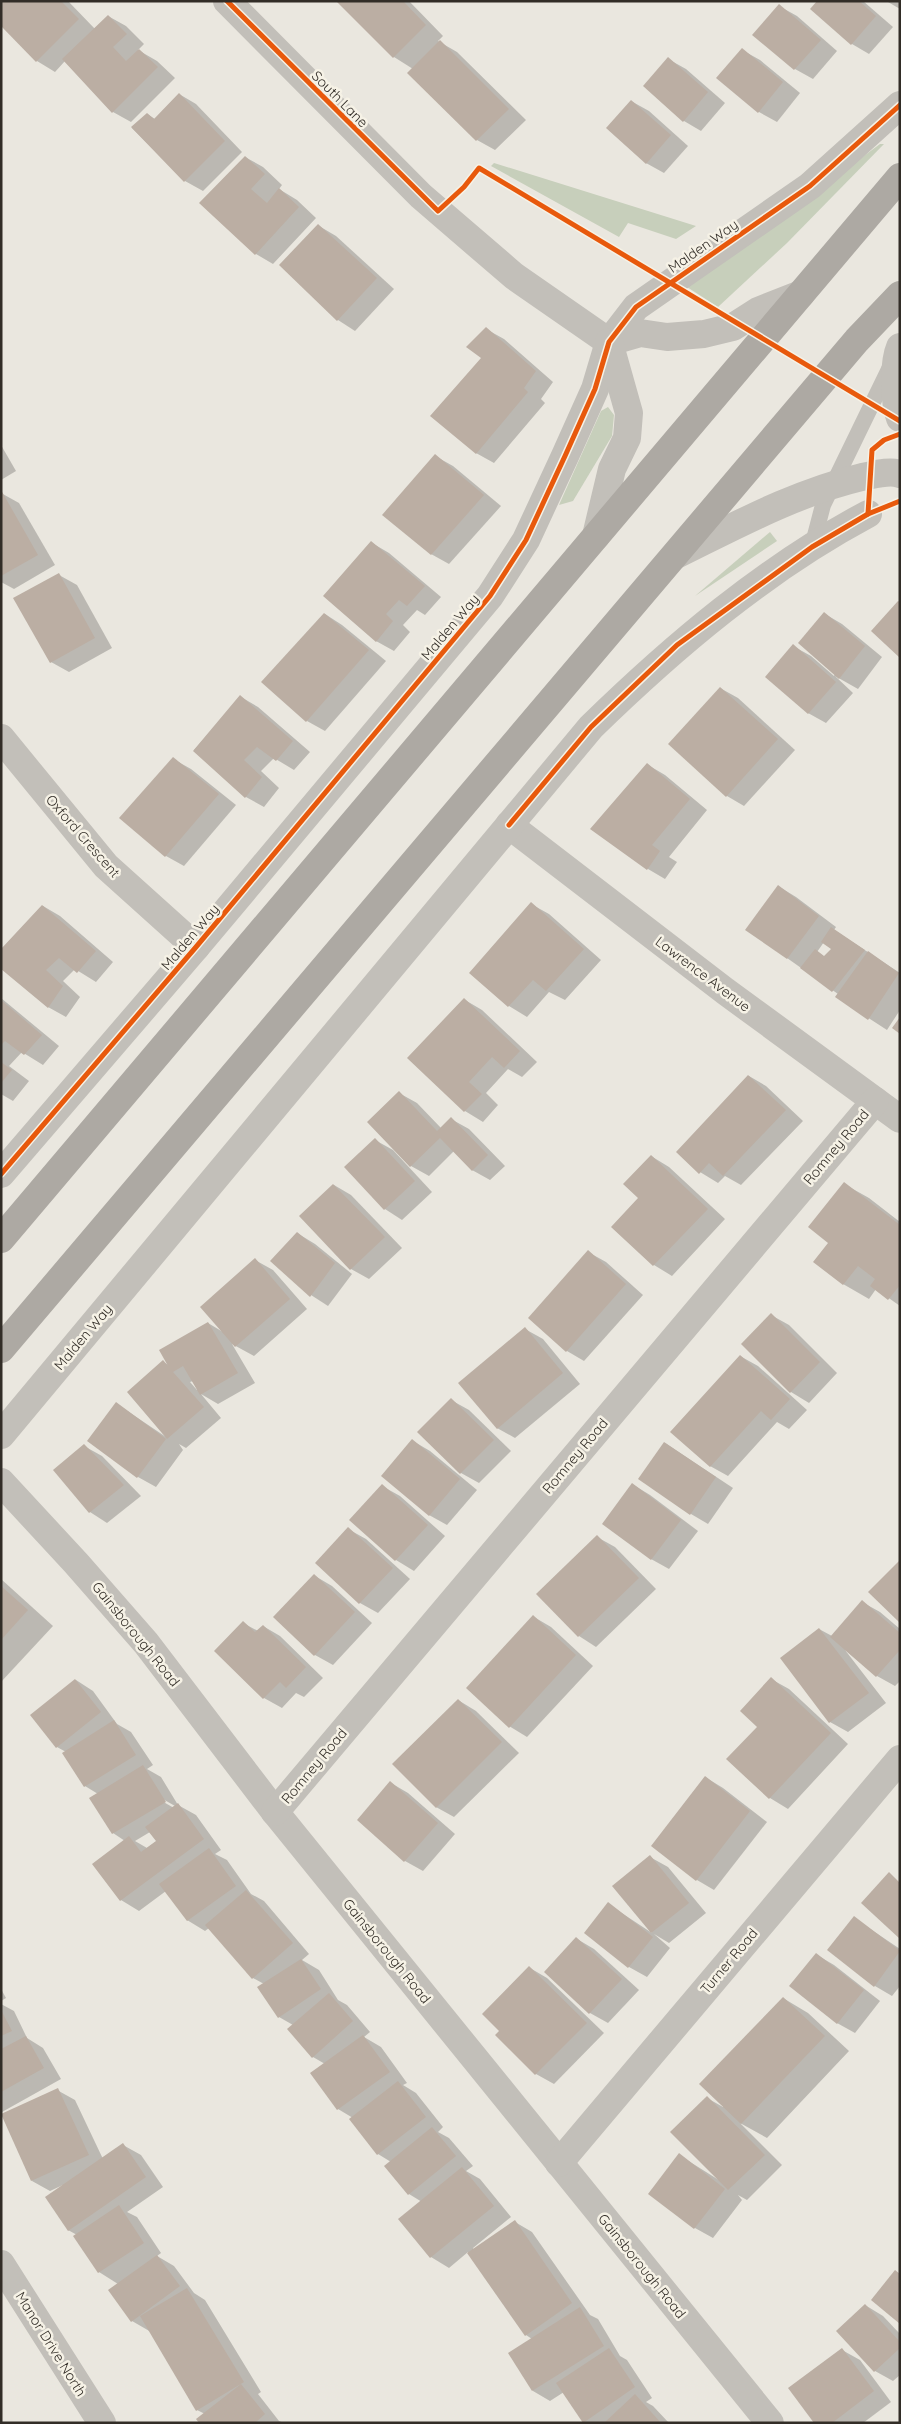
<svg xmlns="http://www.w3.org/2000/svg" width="901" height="2424" font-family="Quicksand,sans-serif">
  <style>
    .green { fill: #c7cfbb }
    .shadow { fill: #0003; fill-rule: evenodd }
    .building { fill: #bbaea3 }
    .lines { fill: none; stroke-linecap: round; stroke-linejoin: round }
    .service { stroke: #c2bfb9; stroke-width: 16 }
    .minor { stroke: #c2bfb9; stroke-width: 28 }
    .tertiary { stroke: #c2bfb9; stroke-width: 28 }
    .trunk { stroke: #ada9a3; stroke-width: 28 }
    .cycleway-casing { stroke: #f6f2e6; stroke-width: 8 }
    .cycleway { stroke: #e8590c; stroke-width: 5 }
    .labels { text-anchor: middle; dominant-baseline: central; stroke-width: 5; stroke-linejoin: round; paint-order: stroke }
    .street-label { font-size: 14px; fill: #322d27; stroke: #f6f2e6 }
  </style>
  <rect width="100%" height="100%" fill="#eae7df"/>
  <g class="green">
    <polygon points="880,144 884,144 787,243 718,307 687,287"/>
    <polygon points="494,163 696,226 676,239 628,223 619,237 491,166"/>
    <polygon points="608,407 614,415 612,436 573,501 559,505 601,411"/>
    <polygon points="770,532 777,541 695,596"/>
  </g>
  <g class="shadow">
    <polygon points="1,1 68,1 95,29 108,16 126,26 144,44 138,50 157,61 175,78 131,122 113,112 65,61 55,72 37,61 1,25"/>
    <polygon points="338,1 409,1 443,36 438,41 457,52 526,120 495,150 477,140 413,69 394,57"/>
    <polygon points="818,1 863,1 893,27 869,54 852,44"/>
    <polygon points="887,1 900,1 900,9 888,2"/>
    <polygon points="779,6 797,16 837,51 813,79 795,69"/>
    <polygon points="742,50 760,60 800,93 777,122 759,112 718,78"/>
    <polygon points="668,59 686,69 725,103 701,131 684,121"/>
    <polygon points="179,94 196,104 242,152 203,191 185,181 132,128 147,114 155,119"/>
    <polygon points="631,101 649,111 688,146 664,173 646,163"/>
    <polygon points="245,157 263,167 282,185 279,189 297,200 316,218 273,264 256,254"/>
    <polygon points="319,226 336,236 394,289 355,331 338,320"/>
    <polygon points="486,329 504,339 553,382 541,399 545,403 494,463 476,453"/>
    <polygon points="1,445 16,471 1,480"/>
    <polygon points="435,456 453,466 501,506 449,564 431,554"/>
    <polygon points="1,493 19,503 55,565 14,589 1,582"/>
    <polygon points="372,543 389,553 441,597 425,615 417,610 403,625 410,632 394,651 376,641"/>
    <polygon points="59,575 77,585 112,648 69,672 51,662"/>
    <polygon points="325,614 342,625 386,661 325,731 307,721"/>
    <polygon points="825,614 842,624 882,657 858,689 835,676 853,693 826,723 808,713 793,646 811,656 834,676 835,674"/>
    <polygon points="720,688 738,698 795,750 744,806 727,796"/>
    <polygon points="241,697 258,707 310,752 294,770 274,758 261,771 279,788 264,807 246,797 194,750"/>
    <polygon points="173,759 191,769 236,805 184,866 166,856 121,818"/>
    <polygon points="648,765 665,775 707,810 669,857 677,862 665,879 648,869"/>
    <path d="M778,886L796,897L836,927L834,930L900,973V1010L887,1030L836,997L838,994L787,958ZM824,942L833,949L825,957L817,952Z"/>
    <polygon points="531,904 549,914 601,960 565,1000 549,992 527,1017 509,1006 470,973"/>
    <polygon points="43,906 60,916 113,962 96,982 75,969 63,981 80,997 66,1017 48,1007 1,967"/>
    <polygon points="1,998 59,1046 43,1065 22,1052 9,1066 29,1081 13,1101 1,1094"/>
    <polygon points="465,1000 482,1010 537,1062 522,1077 508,1069 486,1093 498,1105 483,1122 465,1111 409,1058"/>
    <polygon points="749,1076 766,1086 803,1121 741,1185 725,1176 718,1183 700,1172"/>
    <polygon points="399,1093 417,1103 441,1128 451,1119 469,1129 505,1166 490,1180 472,1170 454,1151 429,1176 411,1166"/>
    <polygon points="375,1140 393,1150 432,1192 402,1220 385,1209 345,1167"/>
    <polygon points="651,1156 669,1167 725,1219 672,1276 654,1265 612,1227 639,1198"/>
    <polygon points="844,1184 869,1198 900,1222 900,1306 876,1289 869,1299 843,1284 830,1242"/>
    <polygon points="334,1185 351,1195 402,1248 369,1279 351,1269 301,1216"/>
    <polygon points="297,1233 315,1244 352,1274 328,1306 311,1295"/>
    <polygon points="588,1252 606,1262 643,1295 584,1361 567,1351 530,1318"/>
    <path d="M255,1260L273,1270L307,1309L254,1356L232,1344L255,1383L218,1404L201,1394L221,1418L186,1448L179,1444L183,1450L156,1487L138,1477L117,1404L166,1437L163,1362L169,1365L208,1323L223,1332ZM193,1381L198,1390H197L190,1382Z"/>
    <polygon points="771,1315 789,1325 837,1373 809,1403 791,1392 742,1344"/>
    <polygon points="525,1329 543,1339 580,1384 515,1438 497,1428"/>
    <polygon points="740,1356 758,1366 807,1410 789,1429 777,1422 728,1476 710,1466"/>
    <polygon points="451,1400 469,1410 511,1451 479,1483 461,1473 419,1432"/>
    <polygon points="413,1441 430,1451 477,1490 447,1525 429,1515"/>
    <polygon points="665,1443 733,1488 708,1524 691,1514"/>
    <polygon points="84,1446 102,1456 141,1496 107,1523 90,1512"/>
    <polygon points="632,1484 650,1495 698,1531 669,1569 651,1559"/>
    <polygon points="382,1486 400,1496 445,1536 414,1571 396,1560 351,1520"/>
    <polygon points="348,1529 366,1539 410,1579 378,1613 360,1603 317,1563"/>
    <polygon points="597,1537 615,1547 656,1589 596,1647 579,1636"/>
    <polygon points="315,1576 332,1586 372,1623 333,1665 315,1655"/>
    <polygon points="1,1579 53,1626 1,1682"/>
    <polygon points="862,1602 880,1612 900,1629 900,1681 895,1686 877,1676 845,1650 886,1703 848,1732 830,1722 819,1629 832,1636"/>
    <polygon points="534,1617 551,1627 593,1666 527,1737 509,1726"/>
    <polygon points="243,1623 258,1631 263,1626 280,1636 323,1678 304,1697 296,1693 282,1708 264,1698"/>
    <polygon points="771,1679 789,1689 848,1744 788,1809 770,1798 728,1759 759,1726"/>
    <path d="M76,1680L93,1691L117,1724L131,1732L153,1765L147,1769L161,1777L178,1805L196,1815L221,1850L215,1854L227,1860L251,1894L264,1901L309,1954L302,1960L319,1970L338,2000L347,2005L370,2032L364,2037L381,2047L407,2083L403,2085L416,2093L443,2127L438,2132L449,2138L473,2166L466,2171L480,2179L511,2217L473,2248L474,2250L515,2222L532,2232L590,2315L598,2319L620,2356L627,2360L652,2398L646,2402L653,2406L669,2423H585L564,2392L550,2401L533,2391L532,2339L526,2335L468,2252L449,2268L431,2257L400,2219L422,2202L409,2194L391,2162L378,2154L351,2119L353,2118L338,2109L325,2064L313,2057L293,2025L279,2017L264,1984L253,1978L209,1928L205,1931L187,1920L166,1891L139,1911L121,1900L94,1864L125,1841L113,1833L98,1794L85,1786L66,1752L57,1747ZM161,1798L175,1806L174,1808L160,1800ZM150,1832L157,1841L147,1848L135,1841Z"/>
    <polygon points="458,1700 476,1711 519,1753 454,1817 436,1807"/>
    <polygon points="705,1777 723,1788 767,1822 714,1890 697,1880 652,1846"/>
    <polygon points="391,1783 408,1793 455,1834 423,1871 405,1861"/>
    <polygon points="650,1857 668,1867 706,1913 669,1943 654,1934 670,1948 647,1977 629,1967 608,1904 652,1933 614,1886"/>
    <polygon points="854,1918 900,1949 900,1986 892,1996 875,1986"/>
    <polygon points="577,1939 594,1949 639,1990 608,2023 590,2013 546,1972"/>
    <polygon points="817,1955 834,1965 880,2001 855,2033 837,2023"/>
    <polygon points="530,1968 547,1978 604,2033 554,2084 536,2074 501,2031"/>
    <polygon points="1,1989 6,1998 1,2001"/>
    <polygon points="783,1998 808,2013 849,2051 767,2138 740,2123 782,2165 747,2200 738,2195 742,2200 713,2238 695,2228 650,2193 679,2155 722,2182 707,2098 723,2107"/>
    <polygon points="1,2004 14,2011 27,2038 43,2048 61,2079 2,2112"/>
    <polygon points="57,2090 75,2100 103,2159 123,2145 141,2155 163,2187 127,2212 137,2217 161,2253 157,2256 174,2266 194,2293 205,2300 261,2392 258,2394 279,2421 284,2423 200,2423 205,2414 197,2410 151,2332 132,2321 118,2284 99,2272 77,2235 68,2230 63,2185 50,2191 32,2181"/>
    <polygon points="865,2305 883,2316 900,2334 900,2375 893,2381 875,2371"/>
    <polygon points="842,2350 860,2360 891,2402 863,2423 815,2423"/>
  </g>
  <g class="building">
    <polygon points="1,1 61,1 79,19 36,62 1,26"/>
    <polygon points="336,1 403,1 426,25 393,58"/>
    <polygon points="817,1 859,1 876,16 851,45 810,9"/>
    <polygon points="779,4 821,40 794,70 752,35"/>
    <polygon points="108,15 127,34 113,47 126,61 139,49 158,67 112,113 62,59"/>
    <polygon points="440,40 509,109 476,141 407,73"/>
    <polygon points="742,48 783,82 758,113 716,78"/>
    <polygon points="668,57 708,92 683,122 643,86"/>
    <polygon points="179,93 225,141 184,182 131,127 147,113 154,119"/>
    <polygon points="631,100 671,135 646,164 606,128"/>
    <polygon points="245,156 265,174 251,189 267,203 279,188 299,207 255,255 199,203"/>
    <polygon points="318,224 377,278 337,321 279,265"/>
    <polygon points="486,327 536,371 524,388 528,392 476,454 430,416 481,358 466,347"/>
    <polygon points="435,454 484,495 431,555 382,515"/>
    <polygon points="1,490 38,555 1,576"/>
    <polygon points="371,541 425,586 407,606 399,600 386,614 393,621 376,642 323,596"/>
    <polygon points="59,573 95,638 50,663 13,598"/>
    <polygon points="898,601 900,602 900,658 871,631"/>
    <polygon points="824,612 865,646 839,679 798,643"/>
    <polygon points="324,613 369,650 306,722 261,682"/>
    <polygon points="793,644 836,682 808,714 765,677"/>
    <polygon points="720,687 778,739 726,797 668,744"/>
    <polygon points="240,695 293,741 276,761 257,747 244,760 262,777 245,798 193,751"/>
    <polygon points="173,757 219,794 165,857 119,818"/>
    <polygon points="647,763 690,799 652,845 660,851 647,870 590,829"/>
    <polygon points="778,885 819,916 787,959 745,930"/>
    <polygon points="531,902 584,949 546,991 533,980 508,1007 469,973"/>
    <polygon points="42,905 96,951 77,973 59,958 46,970 63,986 48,1008 1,969 1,949"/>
    <polygon points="831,927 865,950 832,992 800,968 815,949 824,956 831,949 821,942"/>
    <polygon points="868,951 899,973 868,1020 835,997"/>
    <polygon points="464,998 520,1051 504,1068 492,1057 469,1082 482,1094 464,1112 407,1058"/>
    <polygon points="1,1000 42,1035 24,1055 5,1041 1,1045"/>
    <polygon points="900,1017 900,1034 892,1028"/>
    <polygon points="1,1062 12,1070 1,1083"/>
    <polygon points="748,1075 786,1110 723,1176 709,1163 699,1174 676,1152"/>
    <polygon points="399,1091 437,1131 451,1117 488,1155 472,1171 440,1138 410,1167 367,1122"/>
    <polygon points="375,1138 415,1181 384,1210 344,1167"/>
    <polygon points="651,1155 708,1209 653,1266 611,1227 638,1198 623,1184"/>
    <polygon points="844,1182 900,1225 900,1285 888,1300 870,1286 875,1279 858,1266 843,1285 813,1262 828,1243 808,1227"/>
    <polygon points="333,1184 385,1237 350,1270 299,1216"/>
    <polygon points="297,1232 335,1263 310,1297 270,1261"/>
    <polygon points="588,1250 626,1284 566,1352 528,1318"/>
    <polygon points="255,1258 290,1299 235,1347 200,1307"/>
    <polygon points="771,1313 820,1362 790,1393 741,1344"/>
    <polygon points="208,1322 238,1373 200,1395 183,1366 173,1372 204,1407 167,1439 127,1392 163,1360 168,1366 159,1350"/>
    <polygon points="525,1327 563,1373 497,1429 458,1383"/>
    <polygon points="740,1355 790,1399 771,1420 761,1411 710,1467 670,1432"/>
    <polygon points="451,1398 494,1440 460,1474 417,1432"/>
    <polygon points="116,1402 166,1439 137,1478 87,1441"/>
    <polygon points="412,1439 460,1479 429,1516 381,1476"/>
    <polygon points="664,1442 716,1477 690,1515 638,1479"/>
    <polygon points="84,1444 124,1485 89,1513 53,1470"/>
    <polygon points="632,1483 681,1520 651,1560 602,1524"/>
    <polygon points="382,1484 428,1525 395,1561 349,1520"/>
    <polygon points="348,1527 393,1568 359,1604 315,1563"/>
    <polygon points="597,1535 639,1578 578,1637 536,1594"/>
    <polygon points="900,1560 900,1623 868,1592"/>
    <polygon points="314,1574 355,1612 314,1656 273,1617"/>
    <polygon points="1,1586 28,1610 1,1640"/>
    <polygon points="862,1600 900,1633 900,1650 876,1677 830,1637"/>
    <polygon points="533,1615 576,1655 509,1728 466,1688"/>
    <polygon points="243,1621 255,1632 263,1625 306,1667 286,1688 280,1682 263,1699 214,1651"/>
    <polygon points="819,1628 869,1693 829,1723 780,1658"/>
    <polygon points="771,1677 831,1733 769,1799 726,1759 757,1727 740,1711"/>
    <polygon points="75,1679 101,1712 56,1748 30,1715"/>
    <polygon points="458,1699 502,1742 436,1808 392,1764"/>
    <polygon points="114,1720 136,1755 84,1787 62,1753"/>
    <polygon points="143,1765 166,1802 112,1834 89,1798"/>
    <polygon points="705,1776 750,1811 696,1881 651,1846"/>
    <polygon points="390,1781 438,1823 404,1862 357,1820"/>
    <polygon points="178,1803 204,1839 120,1901 92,1864 129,1836 141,1852 156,1841 145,1827"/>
    <polygon points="209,1848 236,1886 187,1921 159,1884"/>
    <polygon points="650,1855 689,1903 651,1933 612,1886"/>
    <polygon points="889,1872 900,1883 900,1939 861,1903"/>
    <polygon points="246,1890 293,1943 252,1979 205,1925"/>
    <polygon points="608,1902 653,1937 628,1968 584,1933"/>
    <polygon points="854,1916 900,1951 874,1987 827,1950"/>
    <polygon points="576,1937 622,1979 589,2014 544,1972"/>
    <polygon points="816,1953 864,1990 837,2024 789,1986"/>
    <polygon points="301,1959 321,1989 278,2018 257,1987"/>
    <polygon points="529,1966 587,2023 535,2075 495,2035 499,2031 482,2014"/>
    <polygon points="329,1993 353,2021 312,2058 287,2029"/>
    <polygon points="783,1997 825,2036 741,2124 699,2084"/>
    <polygon points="1,2010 12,2031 1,2036"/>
    <polygon points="363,2035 390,2072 337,2110 310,2073"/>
    <polygon points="26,2036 44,2068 1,2092 1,2049"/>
    <polygon points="398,2081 426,2117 377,2155 349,2119"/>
    <polygon points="58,2088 89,2155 31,2181 1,2114"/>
    <polygon points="707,2096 765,2155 728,2190 670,2132"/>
    <polygon points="432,2127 456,2156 408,2195 384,2166"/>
    <polygon points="123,2143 146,2177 68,2231 45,2197"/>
    <polygon points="679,2153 725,2189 694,2229 648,2194"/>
    <polygon points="462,2167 494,2206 430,2258 398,2219"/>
    <polygon points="119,2205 144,2243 98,2273 73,2236"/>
    <polygon points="515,2220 572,2303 525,2336 467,2253"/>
    <polygon points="157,2255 180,2286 131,2322 108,2290"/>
    <polygon points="895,2270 900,2274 900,2324 871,2300"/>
    <polygon points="187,2288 244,2382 196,2411 140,2316"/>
    <polygon points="865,2304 900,2342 900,2348 874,2372 836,2331"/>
    <polygon points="580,2307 604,2346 532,2391 508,2353"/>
    <polygon points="609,2348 635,2387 583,2423 556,2383"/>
    <polygon points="842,2348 874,2391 832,2423 814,2423 788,2388"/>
    <polygon points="241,2384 265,2414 255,2423 199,2423 196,2419"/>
    <polygon points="635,2394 661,2423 604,2423"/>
  </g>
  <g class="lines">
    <polyline class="service" points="812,547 823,505 892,363"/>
    <g class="minor">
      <polyline points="1,738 106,866 196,947"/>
      <polyline points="509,825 725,991 900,1119"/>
      <polyline points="1,1174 196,947 490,596 526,540 565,456 595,389 609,342 636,307 810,186 900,105"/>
      <path d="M1,1435L591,727C674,646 765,569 868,514"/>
      <polyline points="1,1482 76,1563 146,1643 275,1812 770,2423"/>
      <polyline points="275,1812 875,1101"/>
      <polyline points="559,2163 900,1759"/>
      <polyline points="1,2264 102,2423"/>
    </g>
    <g class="tertiary">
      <polyline points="227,1 421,196 514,276 609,342"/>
      <polyline points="609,342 640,333 667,337 704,334 733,327 758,311 801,294"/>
      <path d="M900,347C893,363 894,402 900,418"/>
      <polyline points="596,536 612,469 627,438 629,413 609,342"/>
      <path d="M676,555C737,525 795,493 862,477C873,475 889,470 900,474"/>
    </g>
    <g class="trunk">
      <polyline points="1,1239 900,177"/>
      <polyline points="1,1349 857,340 900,295"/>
    </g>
    <defs>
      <g id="cycleway">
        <polyline points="227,1 438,211 464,187 479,168 900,421"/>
        <polyline points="868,514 872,450 884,440 900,434"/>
        <polyline points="509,825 591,727 677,645 812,547 868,514 900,501"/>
        <polyline points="1,1174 196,947 490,596 526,540 565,456 595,389 609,342 636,307 810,186 900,105"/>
      </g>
    </defs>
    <use href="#cycleway" class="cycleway-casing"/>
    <use href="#cycleway" class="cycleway"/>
  </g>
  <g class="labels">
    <g class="street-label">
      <text transform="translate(340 99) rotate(45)">South Lane</text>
      <text transform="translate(703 246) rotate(-35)">Malden Way</text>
      <text transform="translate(450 627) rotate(-50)">Malden Way</text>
      <text transform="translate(83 836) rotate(49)">Oxford Crescent</text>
      <text transform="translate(190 937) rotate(-50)">Malden Way</text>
      <text transform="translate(703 974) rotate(37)">Lawrence Avenue</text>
      <text transform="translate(836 1147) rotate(-50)">Romney Road</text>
      <text transform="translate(83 1337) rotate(-50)">Malden Way</text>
      <text transform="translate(575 1456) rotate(-50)">Romney Road</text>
      <text transform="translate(136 1634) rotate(51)">Gainsborough Road</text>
      <text transform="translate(314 1766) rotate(-50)">Romney Road</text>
      <text transform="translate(387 1951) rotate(51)">Gainsborough Road</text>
      <text transform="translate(729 1961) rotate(-50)">Turner Road</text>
      <text transform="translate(642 2266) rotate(51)">Gainsborough Road</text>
      <text transform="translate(51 2344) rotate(58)">Manor Drive North</text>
    </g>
  </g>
  <rect width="901" height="2424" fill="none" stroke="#322d27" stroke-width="5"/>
</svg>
